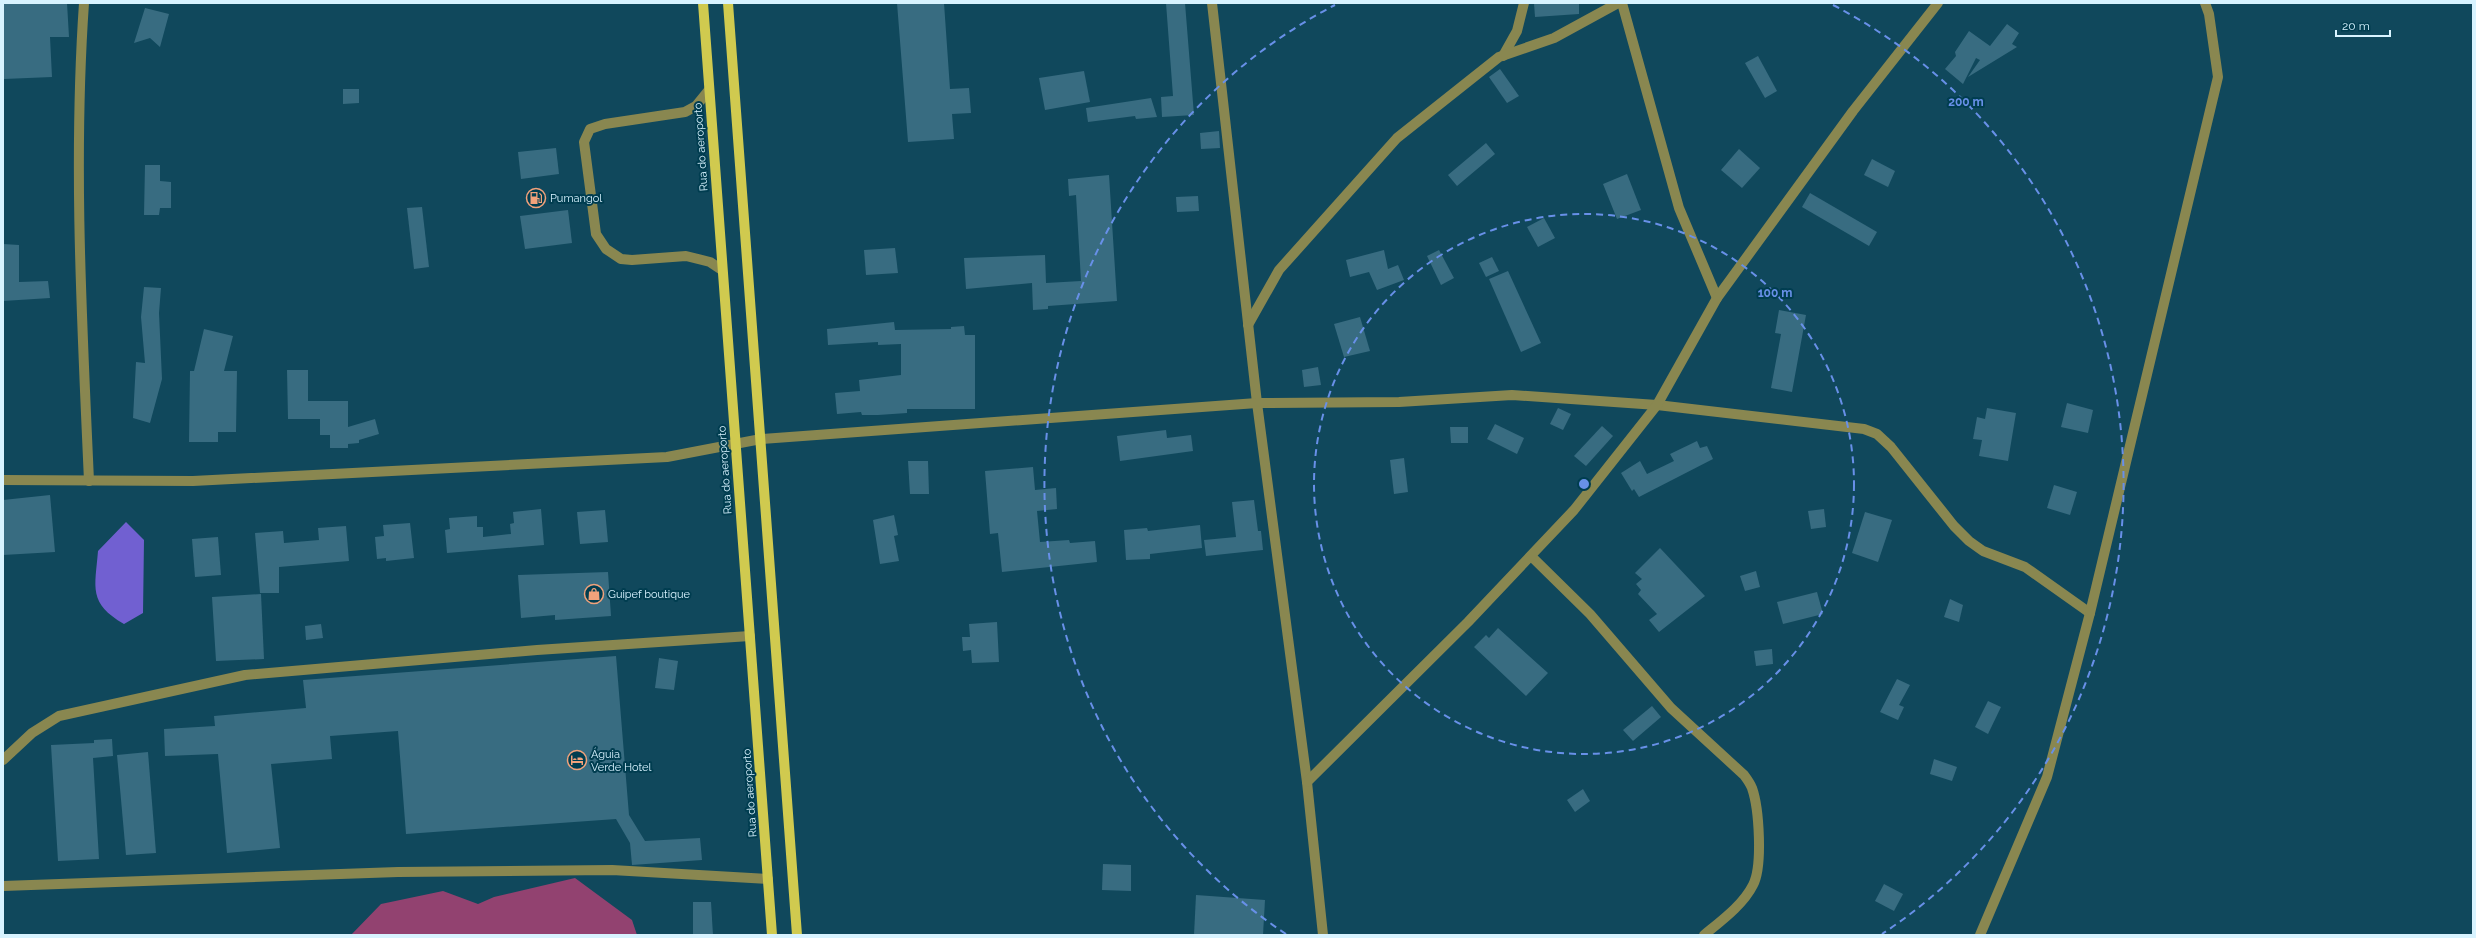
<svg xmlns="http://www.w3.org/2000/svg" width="2476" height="938" font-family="Raleway,sans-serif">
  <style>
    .green { fill: #924270 }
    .water { fill: #7160d1 }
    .building { fill: #386c81 }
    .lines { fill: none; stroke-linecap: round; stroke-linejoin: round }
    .minor { stroke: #898750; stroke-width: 10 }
    .major { stroke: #d0ca4f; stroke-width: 10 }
    .ring { fill: none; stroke: #6890e8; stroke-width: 2; stroke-dasharray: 7 5 }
    .labels { text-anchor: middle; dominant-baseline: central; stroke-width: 4; stroke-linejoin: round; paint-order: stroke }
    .street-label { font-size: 11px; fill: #d8f3ff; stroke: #003d50 }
    .poi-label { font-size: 11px; fill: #d8f3ff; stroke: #003d50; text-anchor: start }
    .centre { fill: #6890e8; stroke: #003d50; stroke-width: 2 }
    .ring-label { font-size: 12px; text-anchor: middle; font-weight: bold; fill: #6890e8; stroke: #003d50; stroke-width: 4; stroke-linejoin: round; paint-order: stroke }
  </style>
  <rect width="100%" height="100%" fill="#10485c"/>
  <polygon class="green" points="575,878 632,920 637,935 351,935 381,904 443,891 478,904 494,897"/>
  <path class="water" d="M126,522L144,540L143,613L124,624C88,603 95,588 98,551Z"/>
  <g class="building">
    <polygon points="3,3 67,3 69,37 50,37 52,77 4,79"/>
    <polygon points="897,3 944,3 950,89 969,88 971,113 952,114 954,139 908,142"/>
    <polygon points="1166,3 1185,3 1194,115 1162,117 1161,97 1173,96"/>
    <polygon points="1534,3 1579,3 1579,14 1535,17"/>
    <polygon points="145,8 169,14 160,47 150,38 134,43"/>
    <polygon points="2007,24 2019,33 2012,44 2017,47 1968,77 1980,60 1976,58 1963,84 1945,69 1956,56 1955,52 1969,31 1990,46"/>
    <polygon points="1758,56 1777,91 1765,98 1745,63"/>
    <polygon points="1500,69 1519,96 1507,103 1489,77"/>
    <polygon points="1084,71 1090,102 1045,110 1039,78"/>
    <polygon points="343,89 359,89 359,103 343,104"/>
    <polygon points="1151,98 1157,117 1136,119 1135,116 1088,122 1086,108"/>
    <polygon points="1219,131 1220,148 1201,149 1200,133"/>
    <polygon points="1486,143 1495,154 1457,186 1448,175"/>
    <polygon points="556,148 559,174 521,179 518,152"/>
    <polygon points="1739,149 1760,168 1742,188 1721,170"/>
    <polygon points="1872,159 1895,171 1888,187 1864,175"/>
    <polygon points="145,165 160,165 160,181 171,182 171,208 160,208 159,215 144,215"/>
    <polygon points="1627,174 1641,210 1617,219 1603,184"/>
    <polygon points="1109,175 1117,301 1048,306 1048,309 1033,310 1032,283 966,289 964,258 1045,255 1046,283 1081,281 1076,195 1069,196 1068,179"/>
    <polygon points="1810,193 1877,232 1869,246 1802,207"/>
    <polygon points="1198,196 1199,211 1177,212 1176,197"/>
    <polygon points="422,207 429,267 414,269 407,208"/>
    <polygon points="568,210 572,243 525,249 520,216"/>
    <polygon points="1544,218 1555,238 1538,247 1527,227"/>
    <polygon points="3,244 19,245 19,282 48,281 50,298 3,301"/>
    <polygon points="895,248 898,273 866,275 864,250"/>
    <polygon points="1384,250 1388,269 1398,265 1404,280 1377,290 1369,272 1350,277 1346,260"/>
    <polygon points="1439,250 1454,278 1441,285 1427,256"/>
    <polygon points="1492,257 1499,271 1486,277 1479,263"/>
    <polygon points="1508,271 1541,343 1521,352 1489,279"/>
    <polygon points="144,287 161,288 159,313 162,379 150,423 133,418 136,362 145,363 141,317"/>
    <polygon points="1779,310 1806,315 1792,392 1771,388 1781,334 1775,333"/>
    <polygon points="1360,317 1370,351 1344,357 1334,324"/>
    <polygon points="894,322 895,330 951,329 951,327 964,326 965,335 975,335 975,409 907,409 907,413 878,415 862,415 861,412 837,414 835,393 860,391 859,380 901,375 901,344 878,345 878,342 828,345 827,329"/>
    <polygon points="204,329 233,336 224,371 237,371 236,432 218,432 218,442 189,442 190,371 194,371"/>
    <polygon points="1318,367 1321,385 1304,387 1302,370"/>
    <polygon points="287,370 308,370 308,401 348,401 348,427 375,419 379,434 359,440 359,443 348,444 348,448 330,448 330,435 320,435 320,419 288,419"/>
    <polygon points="2067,403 2093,410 2088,433 2061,427"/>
    <polygon points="1558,408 1571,414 1563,430 1550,424"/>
    <polygon points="1987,408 2016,413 2008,461 1979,456 1982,440 1973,439 1977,417 1985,419"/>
    <polygon points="1495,424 1524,438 1517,454 1487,439"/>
    <polygon points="1602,426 1613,436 1586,466 1574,456"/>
    <polygon points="1450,427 1468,427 1468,443 1451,443"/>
    <polygon points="1166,430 1167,438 1191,435 1193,451 1120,461 1117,436"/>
    <polygon points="1697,441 1700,448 1707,446 1713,459 1639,497 1634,489 1632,491 1621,473 1640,461 1647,474 1674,461 1670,454"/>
    <polygon points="1404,458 1408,492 1394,494 1390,460"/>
    <polygon points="908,461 928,461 929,494 910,494"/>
    <polygon points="1033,467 1035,490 1056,488 1057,509 1037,511 1040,542 1069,540 1070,543 1095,541 1097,562 1002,572 998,533 990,534 985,471"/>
    <polygon points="2054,485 2077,492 2070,515 2047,508"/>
    <polygon points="50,495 55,552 3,555 3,500"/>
    <polygon points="1254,500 1258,531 1261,531 1263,550 1206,556 1204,540 1236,537 1232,502"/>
    <polygon points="541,509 544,545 447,553 445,530 450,529 449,518 477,516 477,527 483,527 483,537 511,534 510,524 514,523 513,512"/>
    <polygon points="1824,509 1826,527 1811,529 1808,511"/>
    <polygon points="605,510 608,542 580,544 577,512"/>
    <polygon points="1865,512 1892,520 1878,562 1852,553"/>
    <polygon points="894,515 898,535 894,536 899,561 880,564 873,520"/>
    <polygon points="410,523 414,558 386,561 386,558 377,559 375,537 384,536 383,525"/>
    <polygon points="1200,525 1202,548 1150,554 1150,559 1126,560 1124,530 1147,528 1148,531"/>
    <polygon points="346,526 349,561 279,567 279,593 260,593 255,533 283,531 284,543 319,540 318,528"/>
    <polygon points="218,537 221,575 195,577 192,539"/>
    <polygon points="1660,548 1705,596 1659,632 1649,620 1657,614 1638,594 1641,590 1636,584 1642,579 1635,573"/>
    <polygon points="1756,571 1760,587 1745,591 1740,576"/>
    <polygon points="608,572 611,616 555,620 555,615 521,618 518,575"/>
    <polygon points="1817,592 1823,614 1783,624 1777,602"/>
    <polygon points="261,594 264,659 216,661 212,597"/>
    <polygon points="1950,599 1963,605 1959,622 1944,617"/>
    <polygon points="997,622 999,662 972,663 971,650 963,651 962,637 970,637 969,624"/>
    <polygon points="321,624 323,638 306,640 305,626"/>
    <polygon points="1498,628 1548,673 1526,696 1474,647 1486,635 1489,638"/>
    <polygon points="1772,649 1773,664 1756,666 1754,651"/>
    <polygon points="616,656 629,815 645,841 700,838 702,860 632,865 630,843 616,819 406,834 398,731 330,736 332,759 271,764 280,848 227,853 218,754 165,756 164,729 215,726 214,716 306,708 303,680"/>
    <polygon points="659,658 678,661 674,690 655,688"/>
    <polygon points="1897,679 1910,685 1899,705 1904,707 1898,720 1880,712"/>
    <polygon points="1988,701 2001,707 1988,734 1975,727"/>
    <polygon points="1652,706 1661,717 1633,741 1623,730"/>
    <polygon points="112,739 113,756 93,758 99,859 58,861 51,745 94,743 94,740"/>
    <polygon points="148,752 156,853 126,855 117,755"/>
    <polygon points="1934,759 1957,767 1952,781 1930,774"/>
    <polygon points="1583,789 1590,801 1575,812 1567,800"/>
    <polygon points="1103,864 1131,865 1131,891 1102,890"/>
    <polygon points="1884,884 1903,894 1894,911 1875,901"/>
    <polygon points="1196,895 1265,900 1263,935 1194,935"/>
    <polygon points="693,902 711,902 713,935 693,935"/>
  </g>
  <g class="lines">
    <g class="minor">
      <path d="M84,3C73,162 82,322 89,481"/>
      <polyline points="1212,3 1257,403 1307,782 1323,935"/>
      <polyline points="1622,3 1679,208 1717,298"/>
      <polyline points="1503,56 1517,31 1524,3"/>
      <polyline points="709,90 696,106 685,112 605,124 590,129 584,142 596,234 606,249 621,259 632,260 686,256 710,262 722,270"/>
      <polyline points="1248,325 1279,270 1397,138 1499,57 1554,38 1618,3"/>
      <polyline points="3,480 193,481 667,457 761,439 1257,403 1399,402 1512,395 1657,405 1864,429 1877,434 1891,447 1954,526 1969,541 1983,551 2025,567 2090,613"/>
      <path d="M1531,556L1590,614L1671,708L1744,775C1747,779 1750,783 1752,788C1759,808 1763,866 1753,885C1743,905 1721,921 1704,935"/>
      <polyline points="3,760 32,733 59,716 245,675 537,650 750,636"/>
      <polyline points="1307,782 1468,622 1574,510 1657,405 1717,298 1853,111 1938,3"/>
      <polyline points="3,886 398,872 612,870 768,879"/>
      <polyline points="1980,935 2047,777 2090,613 2218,77 2209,14 2205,3"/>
    </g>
    <g class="major">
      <polyline points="703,3 772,935"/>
      <polyline points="728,3 797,935"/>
    </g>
  </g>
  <g class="ring">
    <circle cx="1584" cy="484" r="270"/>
    <path d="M1286 934A540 540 0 0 1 1335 5M1833 5A540 540 0 0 1 1882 934"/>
  </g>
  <defs>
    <symbol id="fuel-ring" viewBox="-11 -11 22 22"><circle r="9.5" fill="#003d50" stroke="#f1a27b" stroke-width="1.5"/><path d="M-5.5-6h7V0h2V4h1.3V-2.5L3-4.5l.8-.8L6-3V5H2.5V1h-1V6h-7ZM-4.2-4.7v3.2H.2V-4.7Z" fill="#f1a27b"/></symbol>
    <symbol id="shop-ring" viewBox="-11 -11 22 22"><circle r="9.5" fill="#003d50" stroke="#f1a27b" stroke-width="1.5"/><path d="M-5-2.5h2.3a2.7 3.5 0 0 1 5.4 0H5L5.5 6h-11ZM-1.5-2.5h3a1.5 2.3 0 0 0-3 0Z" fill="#f1a27b"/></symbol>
    <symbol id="hotel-ring" viewBox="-11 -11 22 22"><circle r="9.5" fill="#003d50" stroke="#f1a27b" stroke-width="1.5"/><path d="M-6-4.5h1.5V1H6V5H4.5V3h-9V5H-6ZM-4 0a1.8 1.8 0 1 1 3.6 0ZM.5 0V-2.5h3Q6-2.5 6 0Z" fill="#f1a27b"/></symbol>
  </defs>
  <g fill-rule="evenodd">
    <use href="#fuel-ring" x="525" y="187" width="22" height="22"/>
    <use href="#shop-ring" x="583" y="583" width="22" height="22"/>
    <use href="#hotel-ring" x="566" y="749" width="22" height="22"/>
  </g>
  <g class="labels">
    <g class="street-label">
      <text transform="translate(701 147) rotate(-94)">Rua do aeroporto</text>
      <text transform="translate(725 470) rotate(-94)">Rua do aeroporto</text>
      <text transform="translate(750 793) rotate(-94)">Rua do aeroporto</text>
    </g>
    <g class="poi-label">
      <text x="550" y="198">Pumangol</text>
      <text x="608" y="594">Guipef boutique</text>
      <text x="591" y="754">Águia<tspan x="591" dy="13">Verde Hotel</tspan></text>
    </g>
  </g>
  <circle cx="1584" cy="484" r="6" class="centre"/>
  <g class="ring-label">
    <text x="1966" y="106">200 m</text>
    <text x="1775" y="297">100 m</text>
  </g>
  <rect width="2476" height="938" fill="none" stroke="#d8f3ff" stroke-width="8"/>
  <path d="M2336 30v6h54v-6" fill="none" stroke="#d8f3ff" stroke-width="2"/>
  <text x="2342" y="30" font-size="12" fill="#d8f3ff" stroke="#003d50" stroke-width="3" paint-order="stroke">20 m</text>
</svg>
